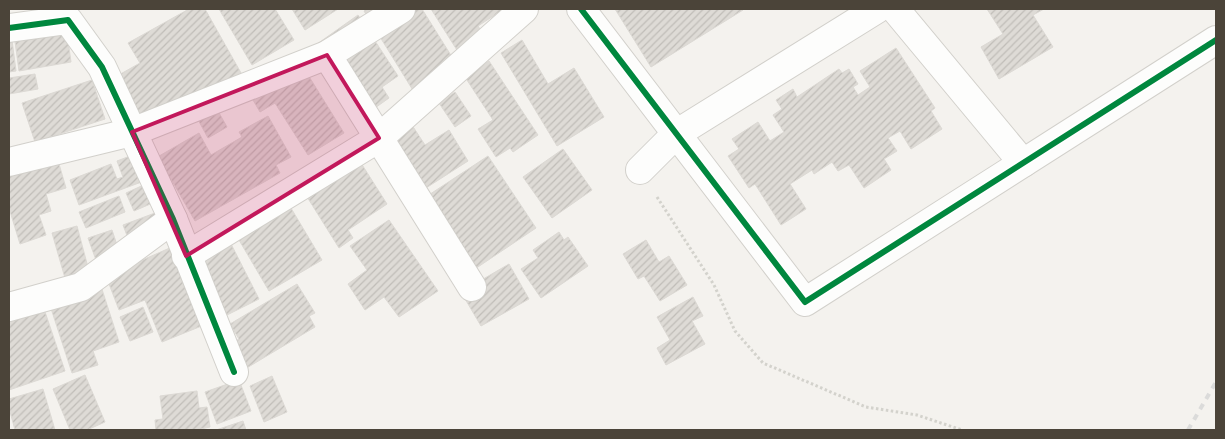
<svg xmlns="http://www.w3.org/2000/svg" width="1225" height="439" font-family="Barlow,sans-serif">
  <style>
    .building { fill: url(#building-hatch); stroke: #dcd9d4 }
    .lines { fill: none; stroke-linecap: round; stroke-linejoin: round }
    .minor-casing { stroke: #d2d0cb; stroke-width: 30 }
    .path { stroke: #d3d2cc; stroke-width: 3; stroke-dasharray: 2.5 2.5; stroke-linecap: butt }
    .minor { stroke: #fdfdfc; stroke-width: 28 }
    .rail { stroke: #dbdbda; stroke-width: 4; stroke-dasharray: 6 6; stroke-linecap: butt }
    .cycleway-casing { stroke: #fff; stroke-width: 9 }
    .cycleway { stroke: #00873e; stroke-width: 6 }
    .marked { fill: #c2185b; fill-opacity: 0.2; stroke: #c2185b; stroke-width: 4; stroke-linejoin: round }
  </style>
  <defs>
    <pattern id="building-hatch" width="6" height="6" patternUnits="userSpaceOnUse" patternTransform="scale(1.25)"><rect width="6" height="6" fill="#dedbd6"/><path d="M-1 1l2-2M0 6l6-6M5 7l2-2" fill="none" stroke="#c0bdb8"/></pattern>
  </defs>
  <rect width="100%" height="100%" fill="#f4f2ee"/>
  <g class="building">
    <polygon points="189,9 205,9 245,80 150,133 117,76 140,63 128,43"/>
    <polygon points="219,9 275,9 294,40 252,65"/>
    <polygon points="292,9 338,9 305,30"/>
    <polygon points="367,9 422,9 457,65 414,92 364,11"/>
    <polygon points="431,9 504,9 478,26 488,42 462,58"/>
    <polygon points="615,9 742,9 743,10 651,67"/>
    <polygon points="987,9 1044,9 1033,15 1053,47 999,79 981,47 1003,34"/>
    <polygon points="358,15 398,76 382,87 389,98 358,120 310,49"/>
    <polygon points="66,26 71,62 19,71 14,34"/>
    <polygon points="9,40 12,40 16,71 9,72"/>
    <polygon points="522,40 548,84 574,68 604,117 557,146 501,53"/>
    <polygon points="896,48 935,108 931,111 942,129 911,149 900,131 888,138 897,151 884,159 891,170 864,188 849,165 838,171 832,162 814,174 812,170 790,184 806,209 781,225 755,184 749,188 728,156 739,149 732,139 758,122 770,141 784,132 773,115 782,109 776,100 793,89 797,97 839,69 842,73 849,69 858,84 853,87 858,95 870,87 860,71"/>
    <polygon points="489,61 538,135 513,152 510,148 496,157 478,129 493,120 465,77"/>
    <polygon points="300,62 344,133 308,155 275,103 260,112 246,88"/>
    <polygon points="35,74 38,89 9,94 9,78"/>
    <polygon points="92,80 105,119 35,142 22,103"/>
    <polygon points="455,92 471,116 455,127 439,103"/>
    <polygon points="214,104 227,127 208,138 196,116"/>
    <polygon points="268,116 291,157 276,165 280,173 195,221 171,179 167,182 154,159 199,133 211,155 242,137 239,132"/>
    <polygon points="408,119 425,145 449,130 468,161 426,188 369,144"/>
    <polygon points="347,141 387,204 348,230 353,238 339,248 294,176"/>
    <polygon points="122,143 59,164 66,188 46,194 51,211 39,215 46,235 20,244 9,208 9,164"/>
    <polygon points="563,149 592,190 552,218 523,177"/>
    <polygon points="138,153 147,180 79,205 70,180 111,164 117,179 123,177 117,161"/>
    <polygon points="488,156 536,228 457,281 409,208"/>
    <polygon points="148,183 155,202 134,211 126,193"/>
    <polygon points="279,188 322,260 269,291 239,240"/>
    <polygon points="119,196 125,212 86,228 79,212"/>
    <polygon points="155,213 166,240 134,254 123,225"/>
    <polygon points="389,220 438,291 399,317 384,297 365,310 348,284 367,270 350,246"/>
    <polygon points="77,226 89,271 65,278 52,233"/>
    <polygon points="112,230 123,263 100,271 88,238"/>
    <polygon points="559,232 564,240 568,237 588,266 541,298 521,269 538,258 533,250"/>
    <polygon points="226,234 259,299 223,317 190,252"/>
    <polygon points="646,240 659,262 669,256 687,285 660,301 644,276 638,279 623,254"/>
    <polygon points="172,247 204,325 162,342 145,300 119,310 106,276"/>
    <polygon points="509,264 529,299 481,326 461,292"/>
    <polygon points="98,277 119,342 93,351 98,365 72,373 46,293"/>
    <polygon points="297,284 315,313 309,316 315,327 245,369 231,344 239,339 230,324"/>
    <polygon points="693,297 703,316 692,321 705,344 666,365 657,348 670,340 657,317"/>
    <polygon points="41,300 65,371 9,390 9,311"/>
    <polygon points="143,307 153,332 130,341 120,317"/>
    <polygon points="85,375 105,422 87,430 70,430 53,389"/>
    <polygon points="272,376 287,412 264,422 250,386"/>
    <polygon points="239,380 251,411 217,424 205,392"/>
    <polygon points="43,389 55,430 15,430 9,408 9,399"/>
    <polygon points="197,391 199,408 207,407 210,427 196,430 156,430 155,420 163,419 160,396"/>
    <polygon points="243,421 246,430 216,430"/>
  </g>
  <g class="lines">
    <defs>
      <g id="minor">
        <polyline points="581,9 805,302 1216,40"/>
        <polyline points="895,9 1023,163"/>
        <polyline points="9,28 68,20 102,67 173,219 234,372"/>
        <polyline points="327,55 472,287"/>
        <polyline points="9,162 132,132 327,55 401,9"/>
        <polyline points="640,170 676,134 877,9"/>
        <polyline points="186,256 379,138 524,9"/>
        <polyline points="9,307 81,287 173,219"/>
      </g>
    </defs>
    <use href="#minor" class="minor-casing"/>
    <polyline class="path" points="657,197 714,285 735,331 763,363 866,407 917,415 962,430"/>
    <use href="#minor" class="minor"/>
    <polyline class="rail" points="1188,430 1216,382"/>
    <defs>
      <g id="cycleway">
        <polyline points="581,9 805,302 1216,40"/>
        <polyline points="9,28 68,20 102,67 173,219 234,372"/>
      </g>
    </defs>
    <use href="#cycleway" class="cycleway-casing"/>
    <use href="#cycleway" class="cycleway"/>
  </g>
  <path class="marked" d="M327,55L379,138L186,256L132,132Z"/>
  <rect width="1225" height="439" fill="none" stroke="#4b4439" stroke-width="20"/>
</svg>
